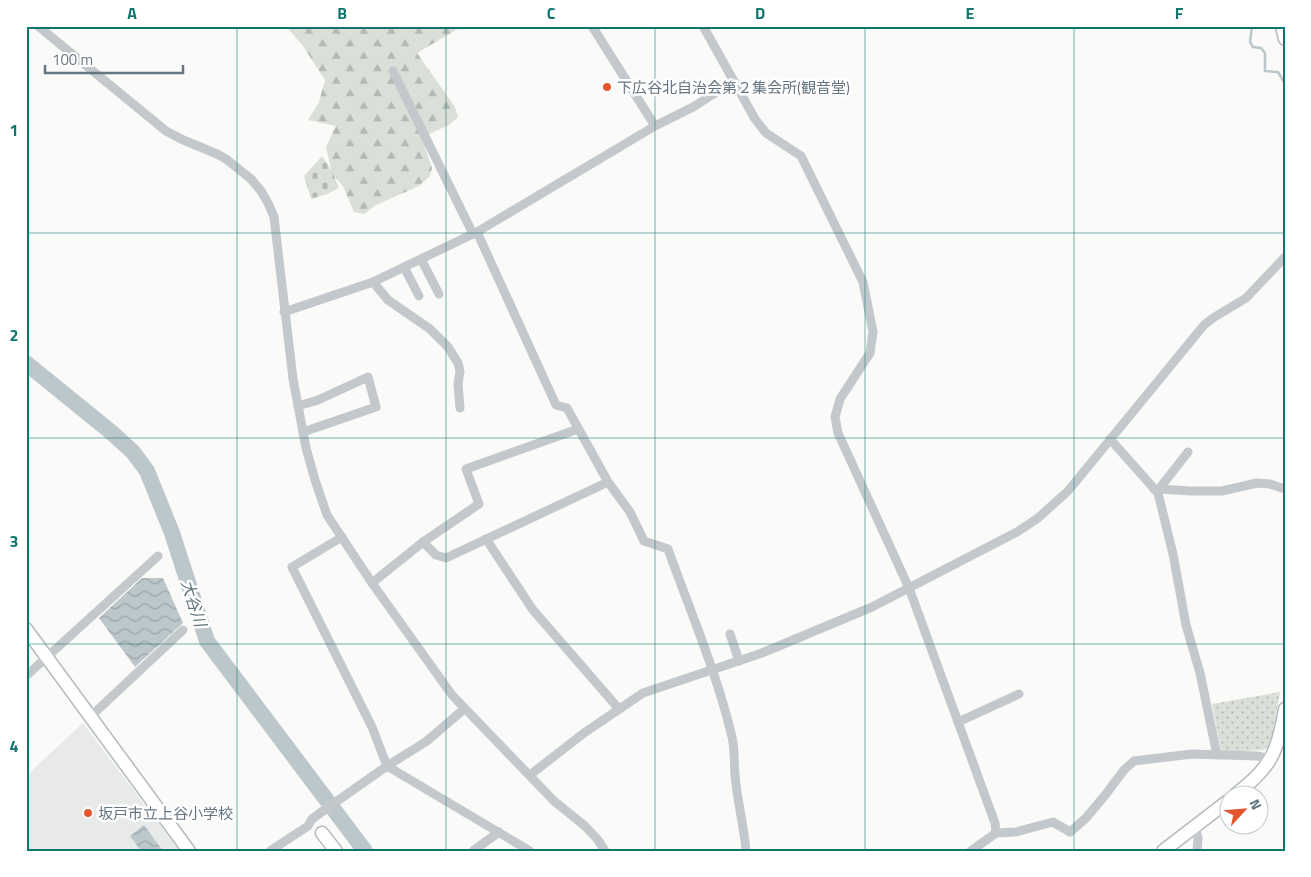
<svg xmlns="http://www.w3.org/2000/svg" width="1311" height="877" font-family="'Titillium Web','Noto Sans JP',sans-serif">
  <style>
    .built { fill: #e8e9e9 }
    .green { fill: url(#green-dots) }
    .forest { fill: url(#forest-firs) }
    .cemetery { fill: url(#cemetery-stones) }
    .water { fill: url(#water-waves) }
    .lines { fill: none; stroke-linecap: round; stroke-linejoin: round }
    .stream { stroke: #bbc7cb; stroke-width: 2.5 }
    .river { stroke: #bbc7cb; stroke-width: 16 }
    .secondary-casing { stroke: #b3babf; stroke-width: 15 }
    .street { stroke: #c3c8cc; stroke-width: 9 }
    .secondary { stroke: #fff; stroke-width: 12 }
    .grid { fill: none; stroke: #0f766e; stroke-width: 1; stroke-opacity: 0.55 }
    .poi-dot { fill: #e4572e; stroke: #fff; stroke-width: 2 }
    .labels { text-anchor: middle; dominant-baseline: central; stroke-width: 5; stroke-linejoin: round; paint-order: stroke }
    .poi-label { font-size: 15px; fill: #657683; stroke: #fff; text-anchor: start }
    .water-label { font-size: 16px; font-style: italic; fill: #60757c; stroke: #fff }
    .neatline { fill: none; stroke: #0f766e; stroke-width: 2 }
    .grid-label { font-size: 16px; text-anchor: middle; font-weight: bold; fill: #0f766e }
  </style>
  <defs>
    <pattern id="green-dots" width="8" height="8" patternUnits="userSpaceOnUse" patternTransform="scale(1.25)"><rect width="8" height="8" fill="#dadfd7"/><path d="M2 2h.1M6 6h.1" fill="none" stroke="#b4b9b4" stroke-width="1.8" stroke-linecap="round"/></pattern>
    <pattern id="forest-firs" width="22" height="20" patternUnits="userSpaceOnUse" patternTransform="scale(1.25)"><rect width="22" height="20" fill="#dadfd7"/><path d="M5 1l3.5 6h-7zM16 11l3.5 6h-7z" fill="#b4b9b4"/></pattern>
    <pattern id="cemetery-stones" width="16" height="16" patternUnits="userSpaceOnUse" patternTransform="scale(1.25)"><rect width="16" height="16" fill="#dadfd7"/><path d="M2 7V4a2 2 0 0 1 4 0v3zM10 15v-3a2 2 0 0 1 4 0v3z" fill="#b4b9b4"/></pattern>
    <pattern id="water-waves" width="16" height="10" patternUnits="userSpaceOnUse" patternTransform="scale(1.25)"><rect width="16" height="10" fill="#bbc7cb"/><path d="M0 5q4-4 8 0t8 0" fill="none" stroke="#9ca6aa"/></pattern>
  </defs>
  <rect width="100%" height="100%" fill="#fafaf8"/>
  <polygon class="built" points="83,723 179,851 26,851 26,776"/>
  <polygon class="green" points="1280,692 1271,744 1264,750 1224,752 1221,750 1212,704"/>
  <polygon class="forest" points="286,26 463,26 417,53 455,107 458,117 449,125 429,134 425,147 432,168 430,176 419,186 376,205 364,214 354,212 343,186 332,173 326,147 336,126 308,120 319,102 325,80 303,46"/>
  <polygon class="cemetery" points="322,156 332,171 339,188 327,194 311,199 304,176"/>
  <g class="water">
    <polygon points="142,578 163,578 183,623 135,667 99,618"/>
    <polygon points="144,825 163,851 141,851 130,836"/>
  </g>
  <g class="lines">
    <polyline class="stream" points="1252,26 1250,42 1253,47 1261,48 1265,53 1265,71 1278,72 1285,84"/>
    <polyline class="river" points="26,363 111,432 133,452 147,471 172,533 207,641 365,851"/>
    <defs>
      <g id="secondary">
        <polyline points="1282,26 1285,39"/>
        <polyline points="26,629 189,851"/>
        <path d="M1236,794C1271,768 1278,751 1285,709"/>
        <polyline points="322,833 336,851"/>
        <polyline points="1163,851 1228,801"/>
      </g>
    </defs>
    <use href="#secondary" class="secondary-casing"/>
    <g class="street">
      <polyline points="38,26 166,131 181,139 217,154 226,159 251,179 261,191 268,203 274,217 293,379 306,448 315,480 327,515 372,583 452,695 554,801 585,826 598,840 605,851"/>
      <polyline points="592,26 655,126"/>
      <polyline points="703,26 755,119 766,133 801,156 863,282 873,332 870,353 840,399 835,417 838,433 909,588 995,823 996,833 971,851"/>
      <polyline points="393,71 473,234"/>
      <path d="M477,232L556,405L567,408L608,482L630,512L644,541L668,549C690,611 717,673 732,737C735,750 734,763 735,775C737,801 744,825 746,851"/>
      <polyline points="421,259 439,294"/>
      <polyline points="404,267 419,296"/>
      <polyline points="373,282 388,300 430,329 448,347 458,363 460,371 458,384 460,408"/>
      <polyline points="284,312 373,282 477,232 655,126 693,107 734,81"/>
      <polyline points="298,406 318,400 368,377 376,407 303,432"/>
      <polyline points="1110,439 1158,493 1173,554 1186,625 1200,673 1217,755"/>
      <polyline points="1154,489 1159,489 1188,452"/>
      <polyline points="1159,489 1191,491 1222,491 1257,483 1270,484 1285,489"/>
      <polyline points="342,537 292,567 372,727 387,766 530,851"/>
      <polyline points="486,539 533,610 619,709"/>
      <polyline points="423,542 436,555 446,558 608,482"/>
      <polyline points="372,583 423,542 479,504 466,469 578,429"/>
      <polyline points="730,634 739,661"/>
      <polyline points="26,676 158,556"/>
      <polyline points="90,717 183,630"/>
      <polyline points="958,722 1019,694"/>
      <polyline points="530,775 584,733 643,693 762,653 872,607 1017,532 1038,518 1068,491 1204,325 1213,318 1246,298 1285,257"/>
      <polyline points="1195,826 1198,838 1197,851"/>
      <polyline points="996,833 1016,832 1053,822 1070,832 1086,818 1106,794 1124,770 1134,761 1192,754 1257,756 1272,759"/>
      <polyline points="270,851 308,826 312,819 323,811 387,766 427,741 464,709"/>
      <polyline points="473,851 499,832"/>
    </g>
    <use href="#secondary" class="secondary"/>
  </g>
  <path class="grid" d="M237,26V851M446,26V851M655,26V851M865,26V851M1074,26V851M26,233H1285M26,438H1285M26,644H1285"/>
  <g class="poi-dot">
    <circle cx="607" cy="87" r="5"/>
    <circle cx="88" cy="813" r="5"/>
  </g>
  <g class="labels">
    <g class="poi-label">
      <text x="617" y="87">下広谷北自治会第２集会所(観音堂)</text>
      <text x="98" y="813">坂戸市立上谷小学校</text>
    </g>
    <g class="water-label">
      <text transform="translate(194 603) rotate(72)">大谷川</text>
    </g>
  </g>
  <rect width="1311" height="877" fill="none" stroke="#ffffff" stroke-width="55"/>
  <g transform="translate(1244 810) rotate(64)"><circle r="24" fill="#ffffff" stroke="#c1c8cd"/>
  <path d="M0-4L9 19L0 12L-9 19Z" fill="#e4572e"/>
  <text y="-8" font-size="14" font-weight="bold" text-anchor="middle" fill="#657683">N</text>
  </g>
  <path d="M45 65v8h138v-8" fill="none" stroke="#657683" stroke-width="2.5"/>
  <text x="52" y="65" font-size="15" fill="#657683" stroke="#ffffff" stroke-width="4" paint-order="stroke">100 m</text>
  <rect x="28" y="28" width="1256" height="822" class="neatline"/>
  <g class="grid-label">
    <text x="132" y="19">A</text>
    <text x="342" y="19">B</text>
    <text x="551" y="19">C</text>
    <text x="760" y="19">D</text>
    <text x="970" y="19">E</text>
    <text x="1179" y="19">F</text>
    <text x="14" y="136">1</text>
    <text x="14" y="341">2</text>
    <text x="14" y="547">3</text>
    <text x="14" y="752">4</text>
  </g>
</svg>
